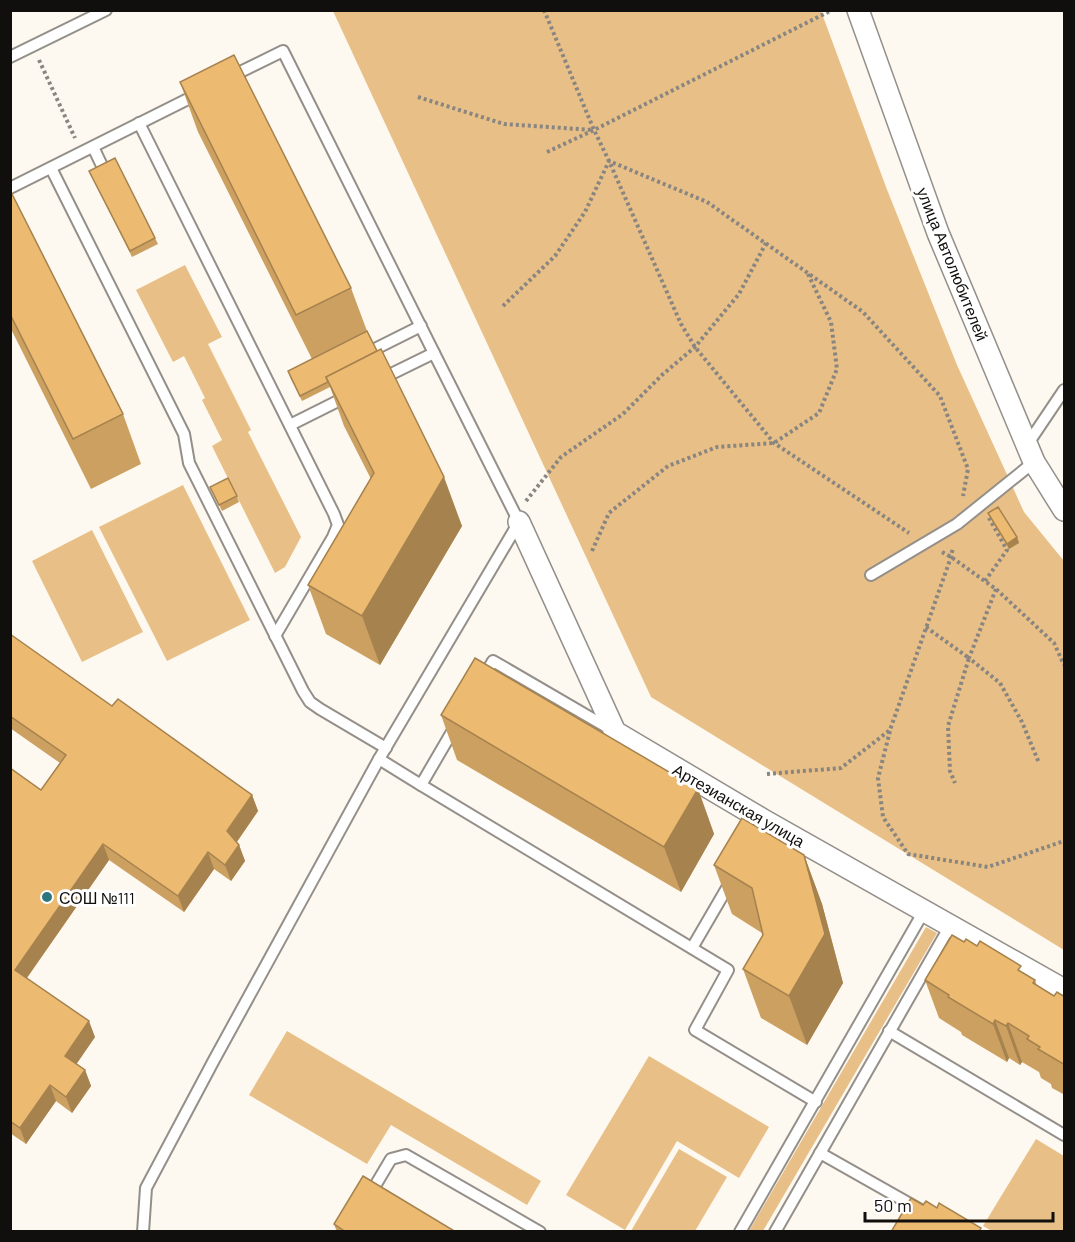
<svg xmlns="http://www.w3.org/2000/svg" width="1075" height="1242" font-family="Barlow,sans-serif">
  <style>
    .green { fill: #e8c087 }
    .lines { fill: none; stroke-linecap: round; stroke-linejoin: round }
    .service-casing { stroke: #948f89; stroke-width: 14 }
    .minor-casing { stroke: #948f89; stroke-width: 24 }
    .path { stroke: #898580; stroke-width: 4; stroke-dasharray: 3 3; stroke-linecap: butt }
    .service { stroke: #fff; stroke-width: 10 }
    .minor { stroke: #fff; stroke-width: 21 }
    .wall { fill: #cba060 }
    .shaded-wall { fill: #a5824e }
    .building { fill: #ecba70; stroke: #a5824e; stroke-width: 1.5 }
    .poi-dot { fill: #2d767d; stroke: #fff; stroke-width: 2 }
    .labels { text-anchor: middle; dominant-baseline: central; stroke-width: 6; stroke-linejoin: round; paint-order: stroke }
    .street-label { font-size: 16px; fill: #110f0d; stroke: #fff }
    .poi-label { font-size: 16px; fill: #110f0d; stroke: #fff; text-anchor: start }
  </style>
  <rect width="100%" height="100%" fill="#fdf8f0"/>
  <g class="green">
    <polygon points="333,11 821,11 886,187 957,365 1024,512 1064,561 1064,950 651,697"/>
    <polygon points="185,265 222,337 208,344 251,430 248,432 301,537 285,567 275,573 212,446 222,440 202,400 205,398 184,356 173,362 136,290"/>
    <polygon points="183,485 250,620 167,661 99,527"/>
    <polygon points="92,530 143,632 82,662 32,561"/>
    <polygon points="926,927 937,933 763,1231 749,1231"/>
    <polygon points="287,1031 541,1181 527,1205 391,1125 367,1164 249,1095"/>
    <polygon points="649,1056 769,1127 739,1178 677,1141 625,1230 566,1195"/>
    <polygon points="1036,1139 1064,1156 1064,1231 992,1231 983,1226"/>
    <polygon points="679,1149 727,1177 695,1231 631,1231"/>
  </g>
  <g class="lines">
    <defs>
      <g id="service">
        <polyline points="10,57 106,10"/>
        <polyline points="230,77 283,51 434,353"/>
        <polyline points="139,123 334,514 338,525 333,537 275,636"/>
        <polyline points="93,147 104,170"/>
        <polyline points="51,168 184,434 189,463 303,691 310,702 320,709 386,748"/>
        <polyline points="10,188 198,94"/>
        <polyline points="375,349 421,326"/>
        <polyline points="290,425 346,397"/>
        <polyline points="1027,445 1064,390"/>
        <polyline points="871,575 957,524 1034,462"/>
        <polyline points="483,678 493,661 610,729"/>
        <polyline points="456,725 421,785 728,970 695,1030 816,1102"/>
        <polyline points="379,759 519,522 434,353 381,379"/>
        <polyline points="692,948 731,881"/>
        <polyline points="889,1031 1064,1135"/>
        <polyline points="820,1153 919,1209"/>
        <polyline points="369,1196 391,1159 406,1155 540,1232"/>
        <polyline points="143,1232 146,1188 214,1060 379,759 421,785"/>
        <polyline points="740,1232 924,911"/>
        <polyline points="775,1232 950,926"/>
      </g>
      <g id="minor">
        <polyline points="858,10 938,233 1034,462 1064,510"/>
        <polyline points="519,522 615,732 765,821 1064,990"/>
      </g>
    </defs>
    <use href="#service" class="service-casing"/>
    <use href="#minor" class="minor-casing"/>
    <g class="path">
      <polyline points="544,10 594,130 609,161 681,324 695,347 774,443 909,533"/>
      <polyline points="39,60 75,138"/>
      <polyline points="418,97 504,124 593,130"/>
      <polyline points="547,152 594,130 830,11"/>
      <polyline points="503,306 555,256 585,212 609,161 707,202 863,312 940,396 968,469 963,496"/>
      <polyline points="526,501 561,457 623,414 662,375 695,347 739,294 766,243"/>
      <polyline points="592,551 609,513 668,466 717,447 774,443 819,413 837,369 831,322 808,274"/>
      <polyline points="942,552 951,557 996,589 1054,643 1064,665"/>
      <polyline points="985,581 1007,550 989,518"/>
      <polyline points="996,589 969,658 1000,683 1022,722 1039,763"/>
      <polyline points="926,627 969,658 948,726 950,771 955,783"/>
      <polyline points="890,731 878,778 883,817 908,854 988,867 1064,841"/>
      <polyline points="767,774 841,768 890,730 951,557 953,547"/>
    </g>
    <use href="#service" class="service"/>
    <use href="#minor" class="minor"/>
  </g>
  <g class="wall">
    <polygon points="180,82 351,288 367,331 462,526 380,665 326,634 308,585 371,479 344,426 330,387 302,401 290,377 288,371 312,359 198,132"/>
    <polygon points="89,171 155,238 158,244 132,257"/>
    <polygon points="10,190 123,414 141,464 91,489 10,327"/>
    <polygon points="210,487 237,496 239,502 222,511"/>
    <polygon points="988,513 1017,537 1019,543 1009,549 991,519"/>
    <polygon points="10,634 112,706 252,795 258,811 237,842 239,845 245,861 231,881 214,869 184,912 109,860 27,978 95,1037 76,1064 85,1070 91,1086 72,1113 56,1101 26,1144 10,1133 10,768 41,790 60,763 10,728"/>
    <polygon points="441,715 698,789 714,834 681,892 457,760"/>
    <polygon points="804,855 822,904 843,983 807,1045 761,1018 743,969 763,935 762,933 732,914 714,865"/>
    <polygon points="964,942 977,946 1024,973 1035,980 1037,986 1054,996 1065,997 1065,1095 1052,1088 1051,1084 1041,1078 1039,1072 1022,1062 1020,1065 1009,1058 1007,1062 962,1035 961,1032 939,1018 925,980"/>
    <polygon points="334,1224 456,1232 337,1232"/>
  </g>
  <g class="shaded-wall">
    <polygon points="444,477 462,526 380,665 362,616"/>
    <polygon points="1017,537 1019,543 1009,549 1007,544"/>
    <polygon points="698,789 714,834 681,892 664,847"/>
    <polygon points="252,795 258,811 233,847 227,831"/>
    <polygon points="103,844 109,860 21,986 15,970"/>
    <polygon points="239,845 245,861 231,881 225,865"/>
    <polygon points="208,852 214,869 184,912 178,896"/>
    <polygon points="804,855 822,904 843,983 807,1045 789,996"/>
    <polygon points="995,1020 1009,1058 1007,1062 993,1024"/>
    <polygon points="89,1021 95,1037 71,1072 65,1056"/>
    <polygon points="1008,1023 1022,1062 1020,1065 1006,1026"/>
    <polygon points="85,1070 91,1086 72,1113 66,1097"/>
    <polygon points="50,1085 56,1101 26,1144 20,1128"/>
  </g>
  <g class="building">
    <polygon points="234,55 351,288 296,315 180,82"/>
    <polygon points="115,158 155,238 130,251 89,171"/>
    <polygon points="10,190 123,414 73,439 10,314"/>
    <polygon points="367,331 377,351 326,377 328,382 300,396 288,371"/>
    <polygon points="381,349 444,477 362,616 308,585 374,473 326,377"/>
    <polygon points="228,478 237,496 219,505 210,487"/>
    <polygon points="998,507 1017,537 1007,544 988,513"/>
    <polygon points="10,634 112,706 118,699 252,795 227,831 239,845 225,865 208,852 178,896 103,844 15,970 89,1021 65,1056 85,1070 66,1097 50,1085 20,1128 10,1121 10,768 41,790 66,755 10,716"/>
    <polygon points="475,658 698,789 664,847 441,715"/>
    <polygon points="742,818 804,855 825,934 789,996 743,969 763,935 752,888 714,865"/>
    <polygon points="952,935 964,942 966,939 977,946 980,941 1021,966 1018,970 1035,980 1033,983 1054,996 1057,992 1065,997 1065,1065 1038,1049 1040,1047 1027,1039 1029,1036 1008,1023 1006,1026 995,1020 993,1024 948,997 949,995 925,980"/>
    <polygon points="363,1176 456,1232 346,1232 334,1224"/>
    <polygon points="911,1198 923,1205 926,1201 937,1208 939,1203 981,1228 979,1232 891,1232"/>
  </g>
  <circle class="poi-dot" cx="47" cy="897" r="6"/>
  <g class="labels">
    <g class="street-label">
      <text transform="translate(953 264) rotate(68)">улица Автолюбителей</text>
      <text transform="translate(739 805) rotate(30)">Артезианская улица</text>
    </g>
    <g class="poi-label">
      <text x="59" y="897">СОШ №111</text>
    </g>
  </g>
  <rect width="1075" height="1242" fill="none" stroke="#110f0d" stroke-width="24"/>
  <path d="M865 1212v9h188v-9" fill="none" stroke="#110f0d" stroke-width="3"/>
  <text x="874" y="1212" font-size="18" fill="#110f0d" stroke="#ffffff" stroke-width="4.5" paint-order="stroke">50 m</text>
</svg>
